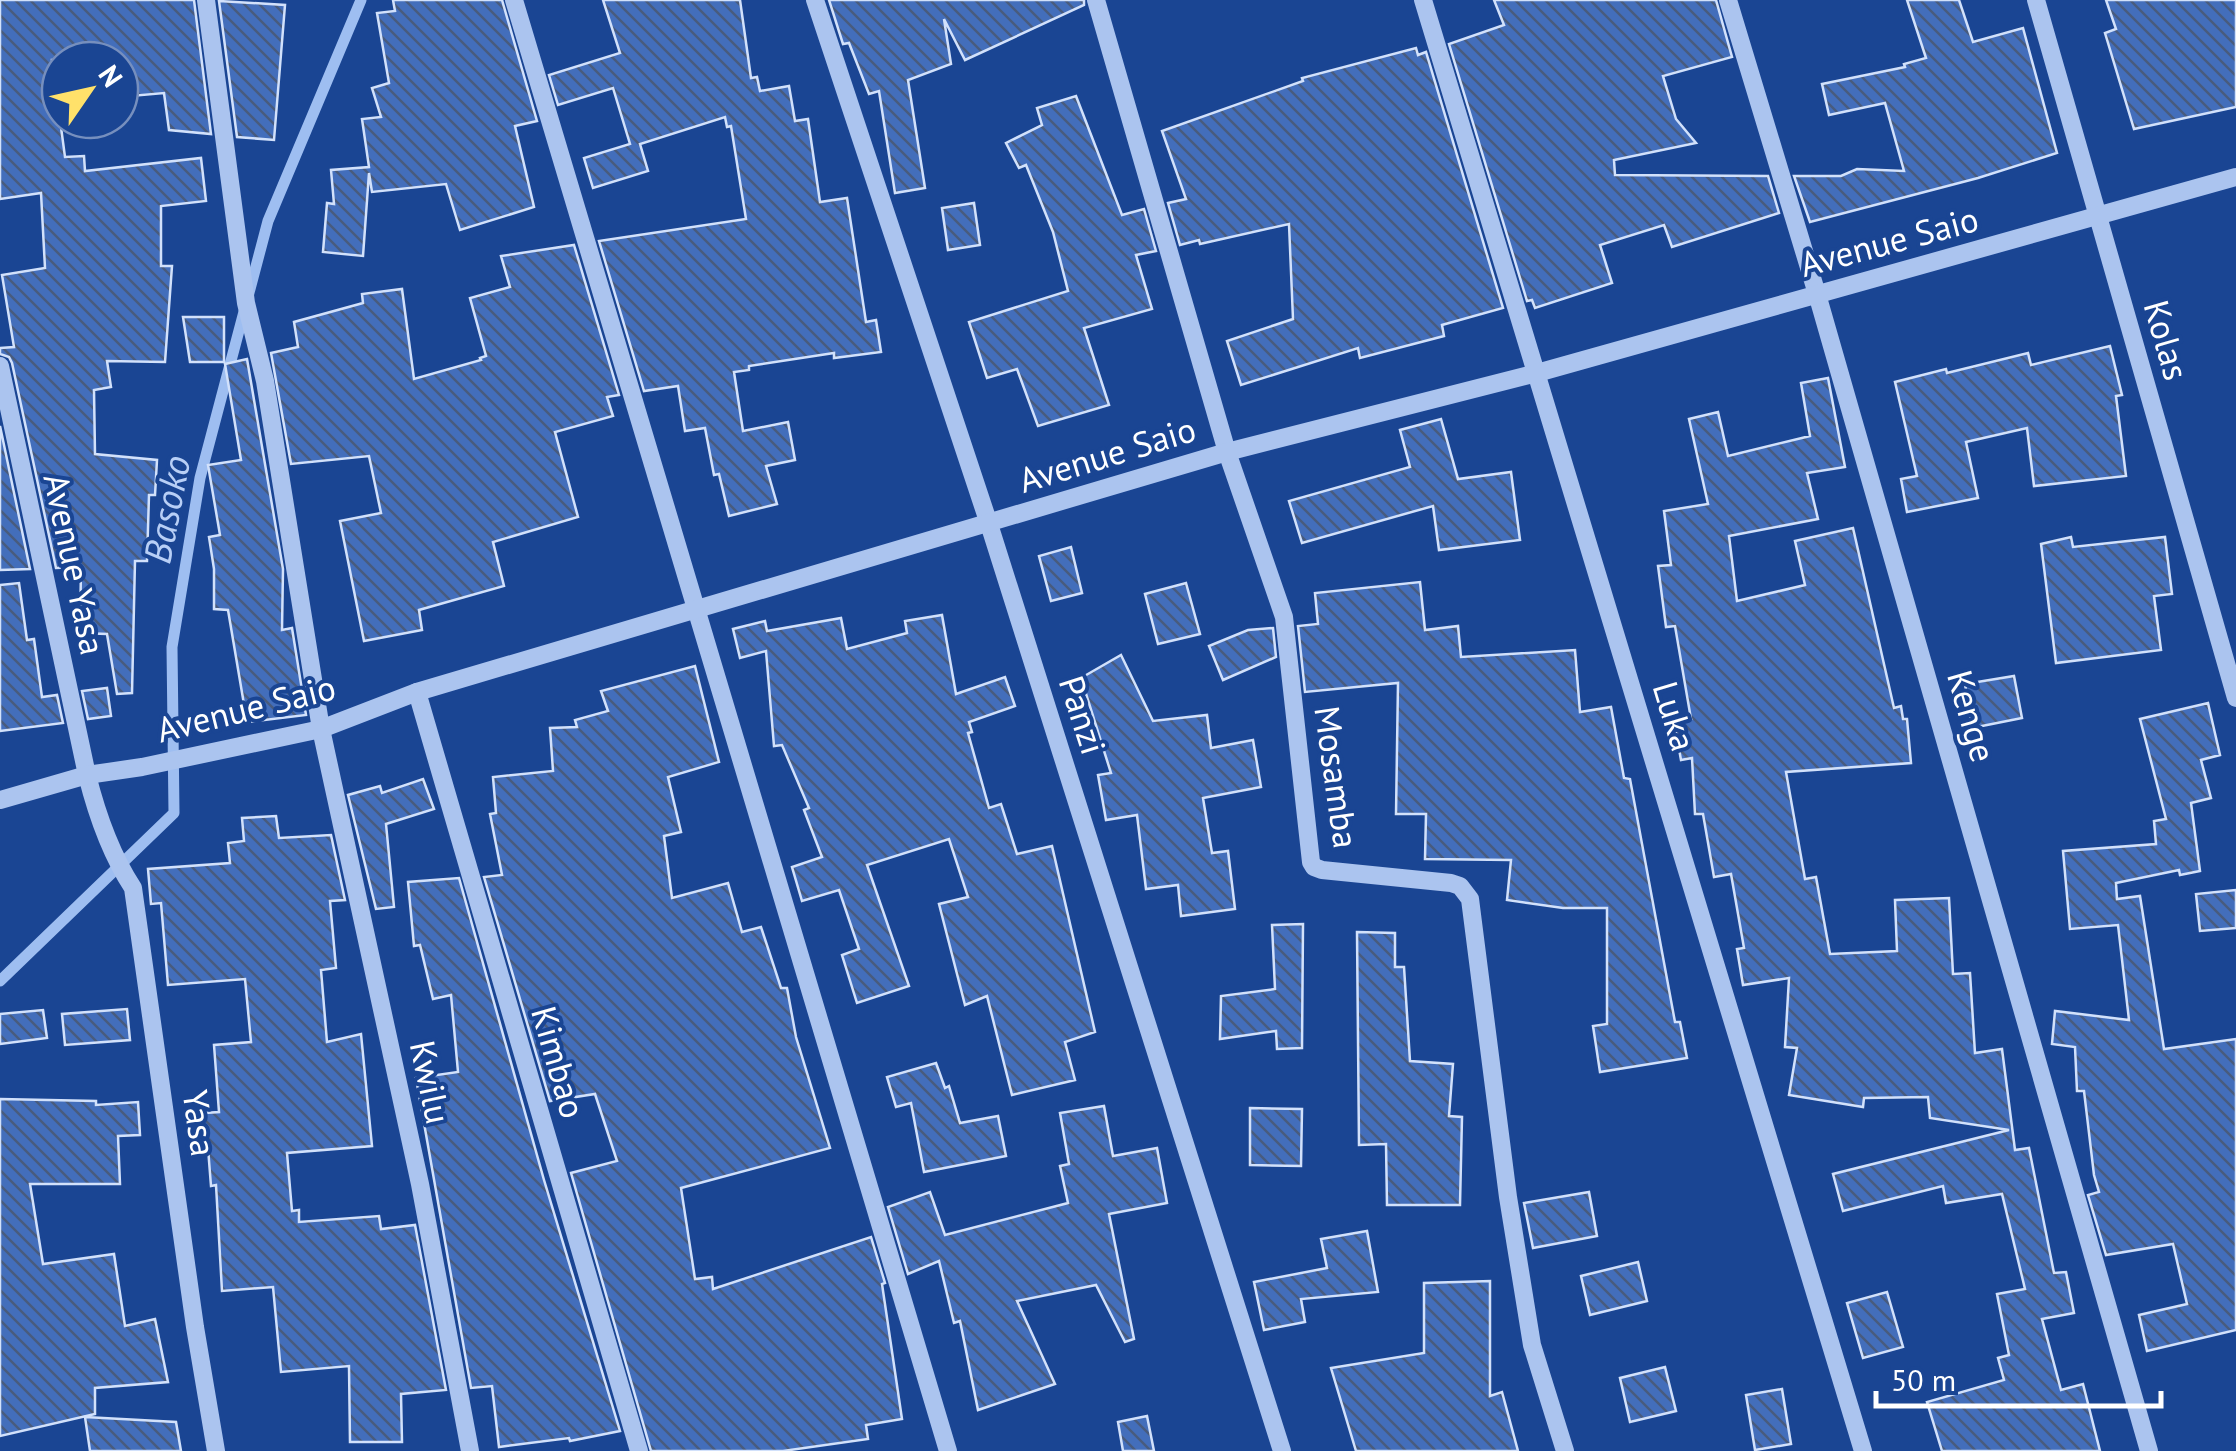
<svg xmlns="http://www.w3.org/2000/svg" width="2236" height="1451" font-family="'PT Sans',sans-serif">
  <style>
    .lines { fill: none; stroke-linecap: round; stroke-linejoin: round }
    .stream { stroke: #9ebef1; stroke-width: 11 }
    .building { fill: url(#building-back-hatch); stroke: #d2e1fb; stroke-width: 2.5 }
    .minor { stroke: #abc4ef; stroke-width: 18 }
    .labels { text-anchor: middle; dominant-baseline: central; stroke-width: 8; stroke-linejoin: round; paint-order: stroke }
    .street-label { font-size: 35px; fill: #fff; stroke: #1a4593 }
    .water-label { font-size: 38px; font-style: italic; fill: #b8cff6; stroke: #1a4593 }
  </style>
  <defs>
    <pattern id="building-back-hatch" width="6" height="6" patternUnits="userSpaceOnUse" patternTransform="scale(2.5)"><rect width="6" height="6" fill="#436ebb"/><path d="M-1 5l2 2M0 0l6 6M5-1l2 2" fill="none" stroke="#485b7e"/></pattern>
  </defs>
  <rect width="100%" height="100%" fill="#1a4593"/>
  <g class="lines">
    <polyline class="stream" points="0,981 174,813 172,647 200,478 268,221 361,0"/>
  </g>
  <g class="building">
    <polygon points="0,0 194,0 211,134 169,130 164,93 120,97 120,60 52,60 65,157 84,156 85,171 201,158 206,201 161,206 161,266 172,266 165,362 107,361 111,387 94,390 95,454 157,460 155,495 149,495 147,561 135,561 132,693 117,694 107,634 80,633 81,567 56,568 12,363 9,357 0,354 0,348 14,347 2,275 45,268 41,193 0,199"/>
    <polygon points="393,0 502,0 537,121 515,126 534,207 460,230 446,184 372,192 369,173 363,256 323,252 327,203 334,204 331,170 369,167 362,119 381,117 372,88 389,83 377,13 395,11"/>
    <polygon points="603,0 740,0 751,78 757,77 760,91 789,86 795,121 808,119 820,202 847,198 866,322 876,320 881,352 834,358 834,353 749,366 749,370 734,372 743,431 788,422 795,460 766,466 777,504 729,516 719,474 714,475 705,428 685,431 678,386 644,391 599,241 746,219 731,126 727,127 725,117 640,144 648,171 593,188 584,158 630,144 613,88 558,105 549,75 620,53"/>
    <polygon points="829,0 1084,0 1084,5 965,60 944,19 951,64 908,80 925,188 895,193 879,91 869,94 849,43 843,44"/>
    <polygon points="1494,0 1716,0 1732,57 1663,76 1676,119 1696,143 1614,160 1615,175 1768,176 1779,213 1672,247 1664,225 1600,245 1612,283 1535,308 1532,300 1527,301 1449,44 1504,25"/>
    <polygon points="1907,0 1959,0 1973,42 2023,28 2057,153 1978,178 1810,222 1794,176 1841,176 1857,169 1904,171 1885,103 1829,115 1822,84 1905,67 1904,64 1926,58"/>
    <polygon points="2106,0 2236,0 2236,107 2134,129 2105,33 2116,29"/>
    <polygon points="219,1 285,5 274,140 237,137"/>
    <polygon points="1416,48 1418,55 1426,52 1503,308 1442,325 1444,336 1360,358 1358,348 1241,385 1227,341 1293,319 1289,224 1200,244 1199,240 1180,245 1168,203 1186,199 1162,131 1303,81 1302,78"/>
    <polygon points="1076,96 1122,215 1144,209 1156,251 1136,255 1152,309 1084,328 1109,405 1038,426 1017,369 987,378 969,322 1068,291 1053,232 1026,165 1019,168 1006,143 1042,125 1037,108"/>
    <polygon points="974,203 980,245 948,250 942,208"/>
    <polygon points="574,245 619,395 607,397 613,416 555,432 578,517 493,542 504,586 419,610 422,630 364,641 340,521 381,513 369,456 291,464 271,353 298,347 294,322 363,303 362,294 402,289 414,379 481,360 480,358 486,356 470,298 510,287 501,256"/>
    <polygon points="183,317 224,317 224,362 190,362"/>
    <polygon points="2110,346 2122,395 2116,396 2126,476 2034,486 2027,428 1966,442 1978,498 1907,512 1901,479 1917,476 1895,382 1946,369 1947,373 2028,353 2031,365"/>
    <polygon points="247,359 283,569 282,630 292,628 306,715 247,722 228,610 214,609 214,569 209,537 220,535 208,465 241,460 225,364"/>
    <polygon points="1828,378 1845,467 1807,473 1818,519 1729,536 1737,601 1805,585 1795,541 1853,528 1894,708 1901,706 1903,719 1907,719 1911,763 1786,772 1805,879 1816,877 1830,954 1897,951 1895,900 1949,898 1953,974 1970,973 1975,1053 2002,1049 2015,1150 2029,1148 2054,1273 2066,1272 2074,1313 2042,1319 2061,1390 2083,1384 2100,1451 1942,1451 1927,1402 2004,1380 1998,1358 2009,1355 1997,1294 2025,1289 2002,1194 1946,1203 1943,1186 1843,1211 1833,1174 2009,1130 1930,1118 1928,1097 1864,1098 1863,1107 1789,1095 1797,1048 1785,1047 1789,978 1743,985 1737,949 1744,948 1731,874 1714,877 1703,814 1695,814 1692,758 1681,760 1674,721 1691,719 1675,626 1666,627 1658,566 1671,565 1664,511 1708,504 1689,419 1718,412 1728,456 1810,436 1801,383"/>
    <polygon points="1441,419 1458,479 1511,472 1520,540 1439,550 1433,506 1302,543 1289,501 1410,467 1400,430"/>
    <polygon points="0,426 30,569 0,570"/>
    <polygon points="2071,537 2073,547 2165,537 2172,594 2154,596 2161,650 2056,663 2041,544"/>
    <polygon points="1071,547 1082,593 1051,601 1039,556"/>
    <polygon points="1420,582 1425,630 1458,626 1461,657 1575,650 1580,712 1611,707 1624,778 1630,779 1675,1022 1680,1022 1687,1058 1600,1072 1593,1026 1607,1024 1607,908 1563,908 1507,900 1511,860 1425,859 1426,814 1396,814 1398,683 1305,692 1298,626 1318,624 1315,593"/>
    <polygon points="19,583 27,640 34,639 42,697 57,695 63,723 0,731 0,585"/>
    <polygon points="1186,583 1200,634 1158,644 1145,594"/>
    <polygon points="942,615 956,694 1005,677 1015,706 969,722 972,732 968,733 989,808 1001,804 1017,854 1052,846 1095,1032 1065,1042 1075,1080 1012,1095 987,996 965,1005 939,904 968,897 949,839 867,865 909,986 857,1003 842,955 859,949 839,890 802,901 792,867 822,857 804,810 809,808 782,745 774,746 766,651 740,658 733,629 765,621 767,631 841,618 847,649 907,633 905,621"/>
    <polygon points="1273,628 1276,657 1223,680 1209,646 1248,630"/>
    <polygon points="1121,655 1153,721 1207,715 1211,748 1253,740 1261,787 1203,798 1212,853 1228,851 1235,909 1181,916 1178,885 1146,889 1137,815 1106,820 1098,775 1111,773 1081,678"/>
    <polygon points="695,666 719,762 668,777 681,832 664,836 672,898 728,883 742,932 761,927 781,988 787,988 796,1037 830,1148 681,1188 695,1279 712,1277 713,1289 871,1237 885,1283 882,1284 902,1419 866,1425 868,1439 783,1451 651,1451 571,1173 617,1161 595,1094 550,1101 484,877 502,875 490,814 496,813 493,777 553,771 550,728 577,727 575,720 608,711 601,691"/>
    <polygon points="2014,676 2022,718 1972,728 1965,684"/>
    <polygon points="107,688 111,716 88,719 82,691"/>
    <polygon points="2208,703 2220,755 2201,760 2211,798 2191,803 2200,871 2180,875 2179,870 2116,883 2117,899 2140,896 2164,1049 2236,1039 2236,1330 2147,1351 2139,1315 2187,1304 2173,1244 2106,1255 2088,1195 2099,1192 2094,1175 2084,1091 2077,1091 2075,1047 2052,1044 2055,1011 2129,1020 2118,925 2070,929 2063,851 2156,844 2154,821 2166,819 2140,719"/>
    <polygon points="423,779 434,809 386,824 394,907 376,909 348,795 380,786 382,793"/>
    <polygon points="276,816 279,838 331,835 345,900 330,901 336,968 321,970 327,1042 361,1034 372,1146 287,1153 292,1211 299,1210 299,1222 379,1216 381,1229 415,1225 446,1390 401,1394 402,1442 350,1442 349,1366 281,1372 273,1287 222,1291 216,1185 211,1186 208,1148 192,1150 189,1114 219,1112 214,1045 251,1042 245,979 168,985 161,903 151,904 148,869 230,863 228,843 244,841 242,818"/>
    <polygon points="459,878 544,1180 620,1431 570,1441 569,1438 499,1447 492,1386 471,1388 416,1078 458,1072 451,995 433,999 420,945 414,946 408,882"/>
    <polygon points="2236,890 2236,928 2200,931 2196,894"/>
    <polygon points="1303,924 1302,1048 1277,1049 1276,1031 1220,1039 1221,996 1275,989 1272,925"/>
    <polygon points="1357,932 1395,933 1395,967 1404,967 1410,1061 1453,1064 1449,1116 1462,1117 1460,1205 1387,1205 1386,1144 1359,1145"/>
    <polygon points="127,1009 130,1040 65,1045 62,1014"/>
    <polygon points="43,1010 47,1038 0,1044 0,1014"/>
    <polygon points="936,1063 945,1088 949,1086 960,1123 998,1116 1006,1156 924,1172 911,1103 896,1107 887,1077"/>
    <polygon points="0,1099 96,1101 96,1105 138,1102 140,1135 118,1136 120,1184 30,1184 43,1264 114,1254 125,1326 155,1319 168,1382 95,1388 95,1414 0,1436"/>
    <polygon points="1104,1106 1113,1156 1157,1148 1167,1203 1109,1214 1134,1339 1125,1342 1096,1285 1017,1301 1055,1384 978,1410 960,1321 954,1323 939,1261 908,1274 888,1207 930,1192 945,1235 1068,1203 1060,1166 1069,1164 1060,1113"/>
    <polygon points="1250,1108 1302,1109 1301,1166 1250,1165"/>
    <polygon points="1589,1192 1597,1236 1533,1248 1524,1203"/>
    <polygon points="1367,1231 1378,1292 1301,1299 1305,1322 1264,1330 1254,1282 1327,1268 1321,1239"/>
    <polygon points="1638,1262 1647,1301 1590,1315 1581,1276"/>
    <polygon points="1490,1281 1490,1396 1502,1392 1518,1451 1356,1451 1331,1368 1424,1353 1424,1283"/>
    <polygon points="1887,1292 1903,1347 1863,1358 1847,1303"/>
    <polygon points="1665,1367 1676,1411 1630,1422 1620,1378"/>
    <polygon points="1782,1389 1791,1444 1755,1450 1746,1395"/>
    <polygon points="1147,1416 1154,1451 1123,1451 1118,1422"/>
    <polygon points="85,1417 176,1422 181,1451 90,1451"/>
  </g>
  <g class="lines">
    <g class="minor">
      <polyline points="206,0 246,303 265,381 321,729 420,1184 470,1451"/>
      <polyline points="514,0 948,1451"/>
      <polyline points="815,0 989,524 1282,1451"/>
      <polyline points="1096,0 1227,452 1284,617 1311,862 1314,867 1322,870 1451,883 1460,886 1470,899 1508,1197 1532,1345 1565,1451"/>
      <polyline points="1423,0 1863,1451"/>
      <polyline points="1728,0 1817,294 2149,1451"/>
      <polyline points="2036,0 2236,698"/>
      <path d="M0,366L87,775C97,815 110,853 133,888L195,1327L216,1451"/>
      <polyline points="417,692 639,1451"/>
      <polyline points="0,800 87,775 142,767 321,729 417,692 1227,452 1537,373 2236,177"/>
    </g>
  </g>
  <g class="labels">
    <g class="street-label">
      <text transform="translate(1889 241) rotate(-15)">Avenue Saio</text>
      <text transform="translate(2167 340) rotate(74)">Kolas</text>
      <text transform="translate(1107 454) rotate(-17)">Avenue Saio</text>
      <text transform="translate(75 564) rotate(78)">Avenue Yasa</text>
      <text transform="translate(246 708) rotate(-14)">Avenue Saio</text>
      <text transform="translate(1083 715) rotate(72)">Panzi</text>
      <text transform="translate(1675 716) rotate(73)">Luka</text>
      <text transform="translate(1972 716) rotate(74)">Kenge</text>
      <text transform="translate(1337 777) rotate(82)">Mosamba</text>
      <text transform="translate(559 1062) rotate(74)">Kimbao</text>
      <text transform="translate(431 1082) rotate(78)">Kwilu</text>
      <text transform="translate(200 1123) rotate(82)">Yasa</text>
    </g>
    <g class="water-label">
      <text transform="translate(166 509) rotate(-79)">Basoko</text>
    </g>
  </g>
  <g transform="translate(90 90) rotate(56)"><circle r="48" fill="#1a4593" stroke="#768fbe" stroke-width="2.5"/>
  <path d="M0-8L18 38L0 25L-18 38Z" fill="#ffe16a"/>
  <text y="-15" font-size="28" font-weight="bold" text-anchor="middle" fill="#ffffff">N</text>
  </g>
  <path d="M1876 1391v15h285v-15" fill="none" stroke="#ffffff" stroke-width="5"/>
  <text x="1891" y="1391" font-size="30" fill="#ffffff" stroke="#1a4593" stroke-width="8" paint-order="stroke">50 m</text>
</svg>
